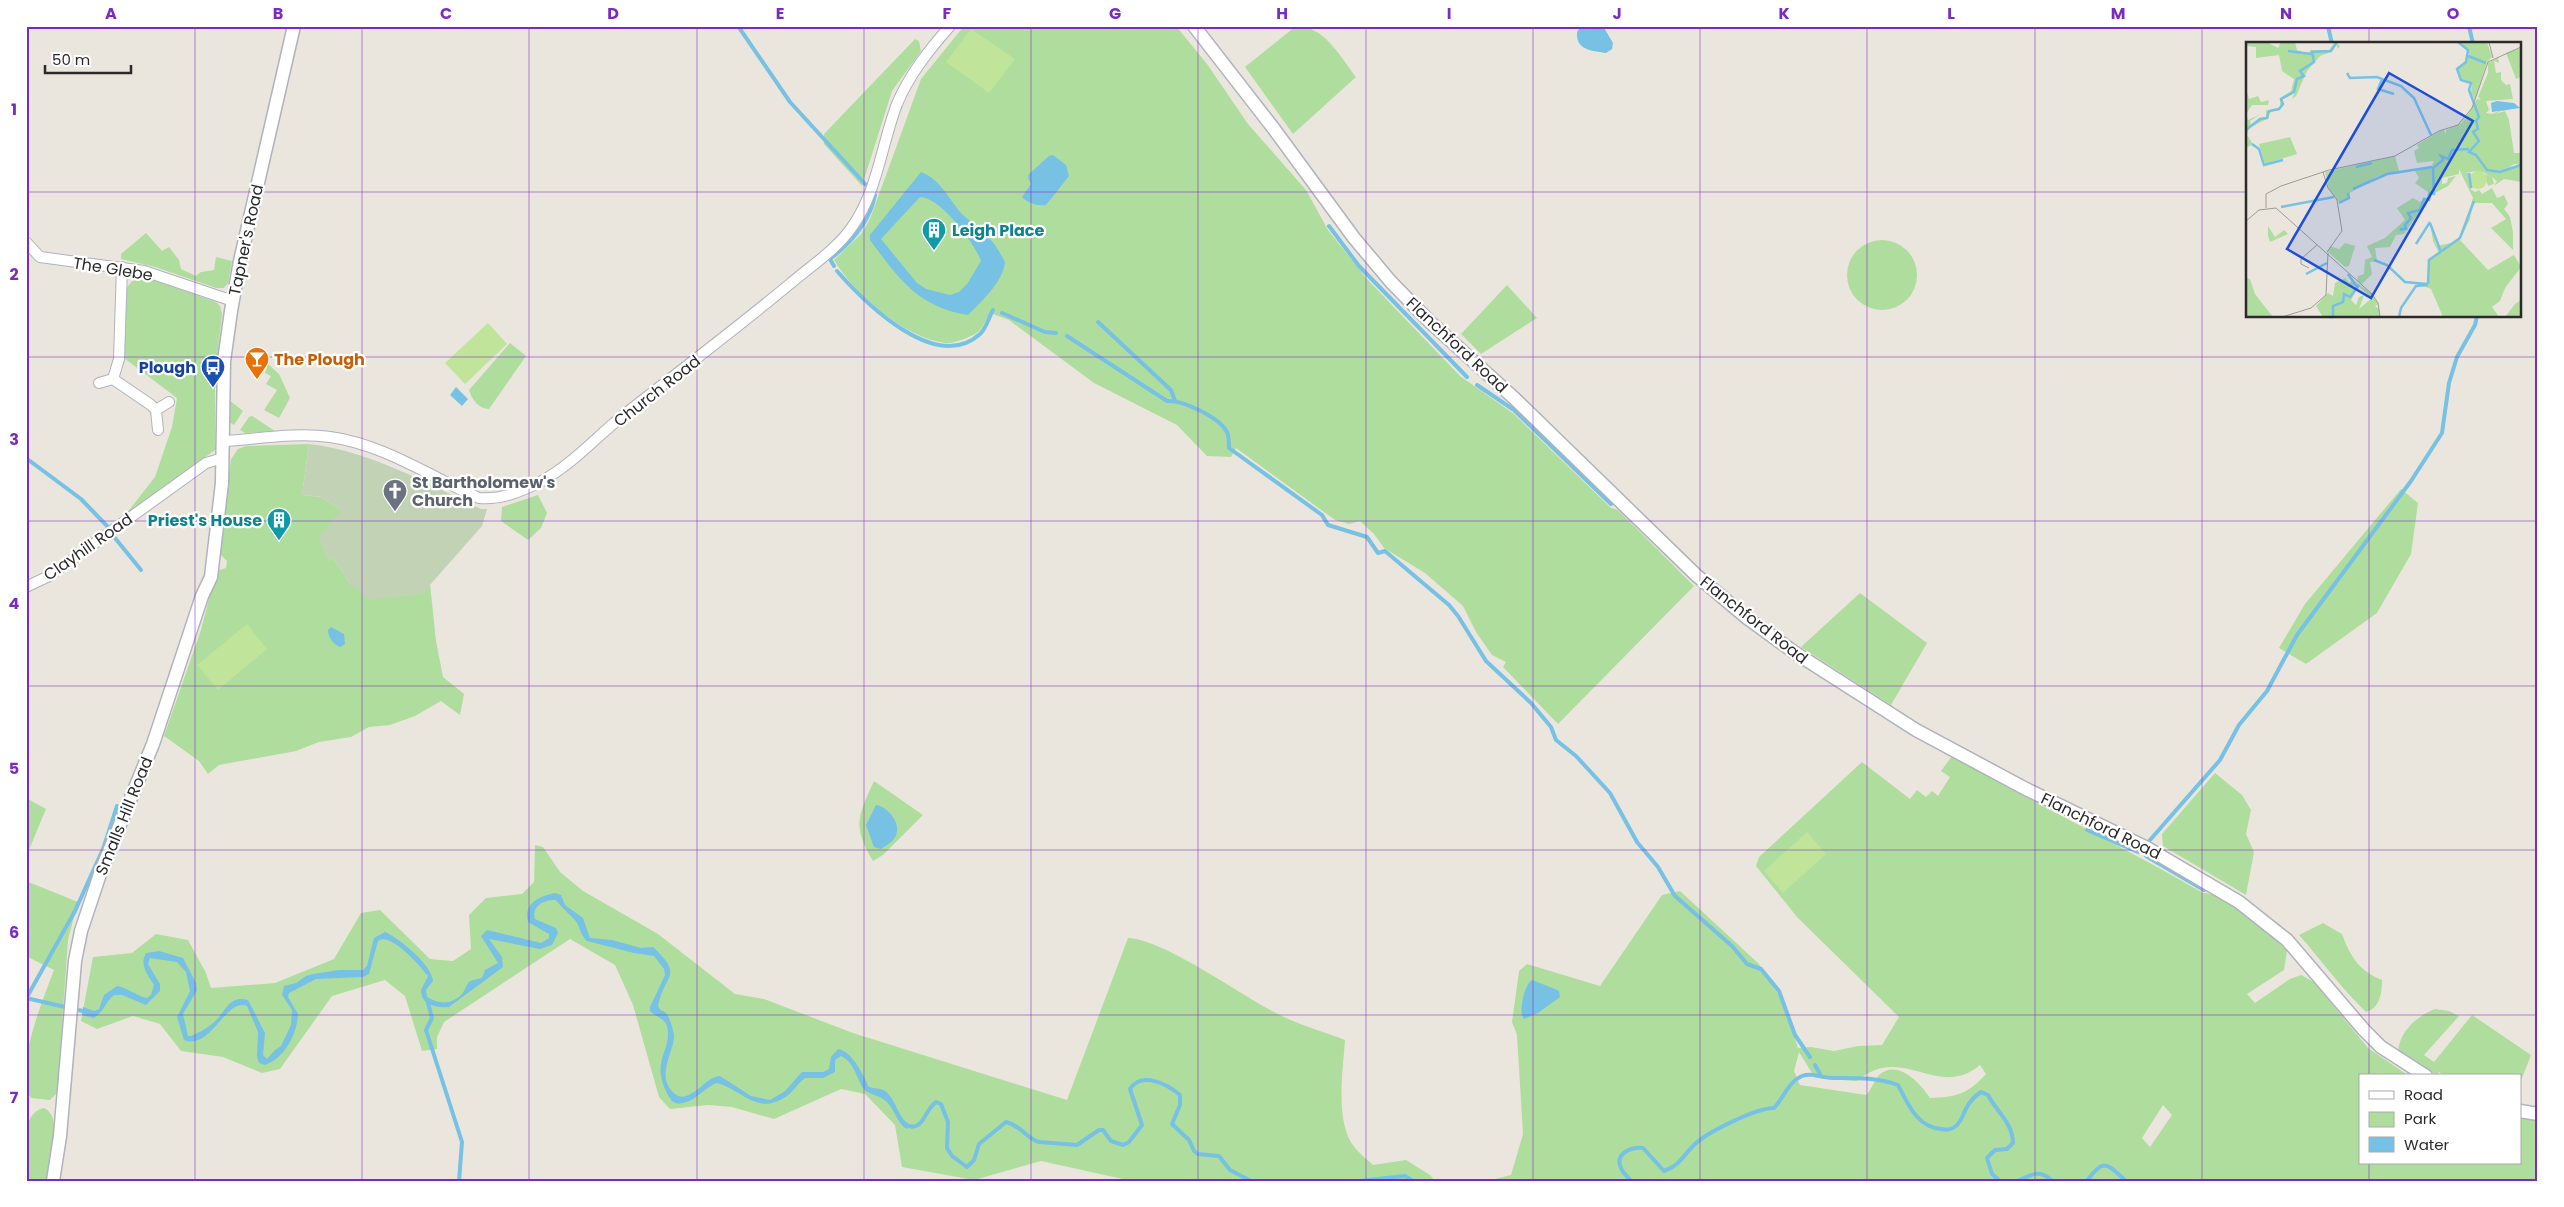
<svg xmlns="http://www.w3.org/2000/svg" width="2564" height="1207" font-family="Poppins,sans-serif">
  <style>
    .green { fill: #afdd9d; fill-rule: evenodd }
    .cemetery { fill: #c2d3b5 }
    .pitch { fill: #c0e499 }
    .water { fill: #77c1e5; fill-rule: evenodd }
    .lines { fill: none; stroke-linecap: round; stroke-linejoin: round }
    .stream { stroke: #77c1e5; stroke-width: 4 }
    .minor-casing { stroke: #b0b2bc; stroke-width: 12 }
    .tertiary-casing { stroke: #b0b2bc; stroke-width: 15 }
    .minor { stroke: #fff; stroke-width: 10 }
    .tertiary { stroke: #fff; stroke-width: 12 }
    .grid { fill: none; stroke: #7b2cbf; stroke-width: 1; stroke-opacity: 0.55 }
    .labels { text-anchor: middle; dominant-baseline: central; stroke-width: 4.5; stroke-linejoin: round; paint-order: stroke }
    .culture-label { font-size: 16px; font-weight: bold; fill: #0d838f; stroke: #fff; text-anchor: start }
    .street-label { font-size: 16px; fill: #2a2a2a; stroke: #fff }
    .food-label { font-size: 16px; font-weight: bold; fill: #c56008; stroke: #fff; text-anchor: start }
    .transit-label { font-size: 16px; font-weight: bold; fill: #164399; stroke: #fff; text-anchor: end }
    .worship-label { font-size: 16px; font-weight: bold; fill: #5b616d; stroke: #fff; text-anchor: start }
    .inset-river { fill: none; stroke: #77c1e5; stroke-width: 2.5 }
    .inset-road { fill: none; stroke: #9e9b95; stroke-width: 1 }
    .view { fill: #1d4ed8; fill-opacity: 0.15; stroke: #1d4ed8; stroke-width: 2.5 }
    .inset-edge { fill: none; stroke: #2a2a2a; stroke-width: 2.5 }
    .neatline { fill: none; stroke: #7b2cbf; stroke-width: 2 }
    .grid-label { font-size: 16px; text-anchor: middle; font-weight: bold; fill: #7b2cbf }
  </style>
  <rect width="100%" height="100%" fill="#ebe6dd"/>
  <g class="green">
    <path d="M964,26H1176L1207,64L1248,124L1306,190L1328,230L1367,279L1460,376L1514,414L1611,508L1618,510L1694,586L1558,724L1503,667L1506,662L1492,655L1476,632L1463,606L1425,573L1384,548L1374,534L1360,521L1349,524L1335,520L1236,448L1231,457L1207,456L1177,425L1094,383L1009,320L990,313C987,318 984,325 980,330C977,334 969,337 964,339C958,341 951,344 945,343C905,338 854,294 834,260L861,234L870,219L921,79Z"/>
    <path d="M1296,26C1325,26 1340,57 1356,77L1293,134L1245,67Z"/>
    <polygon points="915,39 919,41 921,51 892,91 862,186 824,144 824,134"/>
    <polygon points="146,233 162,251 169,247 179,260 181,269 196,276 201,272 214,270 216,257 232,261 228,283 224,288 216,288 155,267 121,259 121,254"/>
    <circle cx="1882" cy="275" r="35"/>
    <path d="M146,277L216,302L220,306L222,314L215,377V450L126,514L155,477L172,427L177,398L124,358L126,290C131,280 135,278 146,277Z"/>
    <polygon points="1507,285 1537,318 1481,354 1461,334"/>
    <path d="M510,343L526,356L489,409C478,409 472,399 469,390Z"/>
    <polygon points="268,364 279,374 290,398 279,418 264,410 277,390 266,384 271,376 265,373"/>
    <polygon points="229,400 243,411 234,425 229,422"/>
    <polygon points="252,416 275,431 245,433 240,430 249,417"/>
    <polygon points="309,444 302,495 322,497 341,510 329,561 333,558 350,583 422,594 430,584 436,641 443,677 464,694 460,715 441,701 415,716 390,725 369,727 351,737 319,742 296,751 219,765 208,774 199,761 164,736 201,630 216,571 226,568 227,561 220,554 220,545 231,459 238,449 246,446"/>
    <polygon points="2401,489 2418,503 2411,554 2377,613 2306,664 2279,648 2305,604"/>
    <polygon points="538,495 547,513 541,528 528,540 501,521 502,507"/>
    <polygon points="1860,593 1927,643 1891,705 1801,647"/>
    <path d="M1952,756C2035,804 2121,845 2203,893C2223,892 2273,936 2287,951L2284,970L2247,994L2255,1003L2290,979L2301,975L2314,982L2368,1048L2409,1076H2360V1163H2520V1118L2538,1121V1181H1487L1511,1175L1523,1134L1517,1035L1512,1022L1519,971L1527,964L1600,986L1662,895L1680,891L1759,964L1782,1000L1798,1048L1811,1047L1834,1051L1858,1046L1882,1045L1899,1017L1797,917L1756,866L1759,857L1862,762L1910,799L1917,790L1926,797L1932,791L1938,796L1950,777L1941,771ZM1799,1052L1815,1078L1857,1081C1903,1042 1937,1101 1980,1065L1986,1074C1968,1094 1957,1097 1930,1098C1921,1084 1898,1058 1879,1075C1874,1081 1872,1089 1866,1095L1800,1085L1794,1071ZM2163,1105L2172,1115L2150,1147L2142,1138Z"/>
    <polygon points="2215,773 2242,795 2251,810 2246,834 2254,852 2246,895 2163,846 2162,834"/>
    <path d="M874,781L923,815L883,855L873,861C852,826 858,816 874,781Z"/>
    <polygon points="26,798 46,809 26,857"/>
    <path d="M535,845L543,847L560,872L583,891L658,934L735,994L764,999L853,1033L1067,1100L1128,938C1163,939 1239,994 1274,1012C1296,1024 1322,1031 1345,1040C1343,1071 1334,1125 1356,1149C1361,1155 1368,1160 1373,1165L1406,1160L1430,1175L1435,1181H1132L1041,1161L974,1180L902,1167L895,1125L865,1094L841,1089L774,1119L732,1107L708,1105L670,1109L659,1097L633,1005L615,965L570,939L444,1022L437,1037V1049L422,1051L405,996L385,980L332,996L280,1069L262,1073L223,1057L181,1051L160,1024L133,1016L97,1029L81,1021L93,957L132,953L156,934L188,940L206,973L211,988L275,983L334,959L361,913L380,910L430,959L453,961L471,949L469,915L486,898L522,894L534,882Z"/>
    <path d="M26,881L78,902L68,940L58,1081L56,1094L50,1100L31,1098C12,1073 44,997 54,970L26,956Z"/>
    <path d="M2323,923L2342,934C2350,956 2359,971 2382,980C2382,993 2380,1008 2366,1012C2341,988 2322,961 2299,935Z"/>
    <path d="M2435,1009L2449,1011L2459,1016L2424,1055L2434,1062L2472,1015L2531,1055L2520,1083V1076H2445L2439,1072L2437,1075L2398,1051C2400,1031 2417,1016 2435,1009Z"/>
    <path d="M44,1108C64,1116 50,1162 47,1181H26C26,1160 18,1113 44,1108Z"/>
  </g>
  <path class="cemetery" d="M309,444C370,451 426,483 481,509H487L482,526L422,594L369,600L350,583L333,558L329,561L318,538L341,510L322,497L302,495Z"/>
  <g class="pitch">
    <polygon points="971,29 1015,59 989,93 946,62"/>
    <polygon points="488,323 507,344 465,384 445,363"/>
    <polygon points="247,624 267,649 218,690 197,665"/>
    <polygon points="1807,832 1826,854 1783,893 1764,871"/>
  </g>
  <g class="water">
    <path d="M1584,26H1603L1613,43L1612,49L1606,53C1595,51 1577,51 1577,35C1577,30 1579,28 1584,26Z"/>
    <path d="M1053,155L1066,165L1069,176L1046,205C1038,206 1027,203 1022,197L1031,184L1028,178L1029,174L1049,156Z"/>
    <path d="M921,172C940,179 948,198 961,213C969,221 980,228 987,236C995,243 1000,253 1005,262C1003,282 982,301 968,315C918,307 899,279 870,240V235ZM920,197C940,197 975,243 981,261L967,284L959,292L950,295L926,289L917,283L881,239Z"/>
    <polygon points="456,387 468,399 462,406 450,395"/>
    <path d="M331,627L344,634L345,644L341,647C334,646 328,637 328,630Z"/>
    <path d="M876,805C889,807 904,826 894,839C891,843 885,846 881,849L874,847L866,825Z"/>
    <path d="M555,893L561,895L565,905L583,918L590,938L612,940L641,948L653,947C685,977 664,974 658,1006C660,1011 662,1010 666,1013C670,1018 673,1029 674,1035C675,1052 652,1079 678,1096C693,1101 705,1077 720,1076L751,1096L770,1100L785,1091L802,1072H823L829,1069L831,1057L838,1049C853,1052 863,1075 869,1087C874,1089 881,1088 885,1091C896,1099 898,1118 909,1124L907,1129C896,1123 895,1107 883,1099C878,1095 866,1094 863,1088C856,1077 854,1062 841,1056L835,1060V1072L823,1078H805C797,1084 792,1094 782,1099C757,1114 740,1089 717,1083C705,1087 696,1101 683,1103C675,1105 672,1102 668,1095C649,1060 673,1051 667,1026C664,1018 656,1017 650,1011V1007L665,975L664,969L654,956L634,953L587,941C581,936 581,930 577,923C574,917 562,909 556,900C544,899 531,906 535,919L556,928L558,933L552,945L540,949L489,939L502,957L503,967L449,1007C436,1008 421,1005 421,990L428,976C420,966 390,931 378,941L369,974L363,977L316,979L289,993L288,997L298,1014C297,1034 285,1058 265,1065L259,1063L257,1057L258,1032L247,1006C226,997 211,1051 184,1040L177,1017L190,991L186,972L177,962L150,958L148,964L160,984V991L146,1005L122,995H114C105,1002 104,1012 94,1018L82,1015L83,1007L94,1011L99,1009L104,995L117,986C129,988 136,996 147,998L151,995L154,985C148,975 139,965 146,953L159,951L183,958L196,983L197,990L183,1014L188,1036H191C198,1033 206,1029 212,1024C225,1014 228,994 248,1000L265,1033L263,1055L267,1059L275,1050L281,1046L291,1025L292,1010L282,995L284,986L296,983L306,976L313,974L339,970H363L367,966L374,938L385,932C399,938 432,965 433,981L426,990L427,997C438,1004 451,1005 461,995C465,991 466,985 470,981L482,978L485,970L498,963L481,936L487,930L541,943L549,938V934L528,922C523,903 540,896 555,893Z"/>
    <path d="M1532,980L1555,989L1559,991L1560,997L1538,1013L1524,1019C1518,1012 1524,985 1532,980Z"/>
  </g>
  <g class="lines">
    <g class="stream">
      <polyline points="738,26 790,102 866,185"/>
      <polyline points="2328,26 2332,44"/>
      <polyline points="2469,26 2473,44"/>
      <polyline points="1329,226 1359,266 1467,377"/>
      <path d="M834,266L830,259C851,243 870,222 875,195"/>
      <path d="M837,271C865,303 936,374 980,334C986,329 989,317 993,310"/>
      <polyline points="1002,313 1045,332 1056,333"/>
      <polyline points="1098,322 1171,390 1175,401"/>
      <path d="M1067,336L1167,401C1183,400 1219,417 1227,432C1229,436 1229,443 1229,448L1322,515L1328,525L1367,537L1378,553L1385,551L1449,605L1458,616L1486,661L1531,703L1551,727L1556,740L1576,756L1610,793L1637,842L1658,867L1675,896L1732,946L1747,964L1761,969L1779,991L1795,1035L1810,1057"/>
      <polyline points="1477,385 1514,410 1611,504"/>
      <polyline points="26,458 81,499 108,527"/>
      <polyline points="115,538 141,570"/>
      <polyline points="2087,830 2138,852"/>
      <polyline points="2150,840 2220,760 2239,725 2267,691 2297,635 2411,481 2442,433 2449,383 2457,357 2475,325 2477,316"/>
      <polyline points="2146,856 2204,890"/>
      <polyline points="27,997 75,911 103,849 117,806"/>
      <polyline points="26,998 87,1012"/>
      <polyline points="427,999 432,1018 426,1030 462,1142 459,1181"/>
      <polyline points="1815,1065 1820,1074"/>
      <path d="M905,1125C924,1133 924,1110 936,1102L941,1104L948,1122L947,1148L952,1156L967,1167L974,1160L979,1144L1006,1122C1022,1126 1026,1138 1039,1142L1077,1145L1099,1130H1103L1111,1141L1123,1145L1129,1142L1142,1125L1130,1089C1142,1071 1167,1084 1180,1095V1105L1172,1124L1189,1140L1194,1151L1198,1154L1219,1156L1230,1170L1251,1181"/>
      <polyline points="1360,1181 1405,1176 1413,1181"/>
      <path d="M1631,1181C1628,1177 1622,1172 1621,1168C1614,1153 1632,1147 1643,1148L1664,1171C1679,1166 1683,1156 1693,1146C1705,1133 1756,1108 1774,1108C1783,1099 1789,1081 1802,1076C1813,1072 1822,1078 1832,1078C1854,1078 1877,1077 1898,1085C1908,1104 1917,1127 1941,1129C1947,1130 1951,1130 1956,1126C1966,1117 1962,1105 1981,1092L1988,1095C1996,1111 2013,1123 2013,1143L2007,1149L1995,1150L1987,1158L1992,1174L2000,1181"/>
      <path d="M2018,1181C2031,1174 2041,1169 2052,1181"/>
      <path d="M2087,1181C2104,1157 2107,1164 2126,1181"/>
    </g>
    <defs>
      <g id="minor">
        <polyline points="26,242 40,257 144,271 233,301"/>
        <polyline points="113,379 119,359 122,267"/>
        <polyline points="99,383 113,379 151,405 156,410 158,430"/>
        <polyline points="156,410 169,402"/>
        <path d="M223,441C258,439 296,432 330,437C383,444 431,477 479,498C501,500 520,492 540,482C572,465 597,436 625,414C681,370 737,328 791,283C811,266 837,249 852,227C878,190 881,146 897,104C909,75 929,50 950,26"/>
        <polyline points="26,587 49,576 206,463 223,458"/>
      </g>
      <g id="tertiary">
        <polyline points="1194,26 1274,129 1354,238 1391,282 1430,322 1514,398 1696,575 1747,618 1794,652 1916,730 2026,789 2147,848 2239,902 2287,940 2364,1030 2381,1047 2426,1076"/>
        <polyline points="2520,1111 2538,1114"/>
        <polyline points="53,1181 60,1136 75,961 81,931 101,871 153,744 202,596 211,577 222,483 224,361 231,311 240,261 294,26"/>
      </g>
    </defs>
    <use href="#minor" class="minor-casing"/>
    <use href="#tertiary" class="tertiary-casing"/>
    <use href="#minor" class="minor"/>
    <use href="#tertiary" class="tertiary"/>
  </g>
  <path class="grid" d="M195,26V1181M362,26V1181M529,26V1181M697,26V1181M864,26V1181M1031,26V1181M1198,26V1181M1366,26V1181M1533,26V1181M1700,26V1181M1867,26V1181M2035,26V1181M2202,26V1181M2369,26V44M26,192H2248M2520,192H2538M2369,316V1076M26,357H2538M26,521H2538M26,686H2538M26,850H2538M26,1015H2538M2369,1163V1181"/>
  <defs>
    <symbol id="building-pin" viewBox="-11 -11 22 30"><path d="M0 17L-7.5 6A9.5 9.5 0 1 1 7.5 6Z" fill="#0f9aa8" stroke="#fff"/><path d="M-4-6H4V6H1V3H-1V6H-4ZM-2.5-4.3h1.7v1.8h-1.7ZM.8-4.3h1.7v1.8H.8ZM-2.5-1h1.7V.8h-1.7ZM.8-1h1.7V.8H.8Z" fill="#fff"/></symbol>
    <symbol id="bar-pin" viewBox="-11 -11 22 30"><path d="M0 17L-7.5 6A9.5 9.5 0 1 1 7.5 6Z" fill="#e8710a" stroke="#fff"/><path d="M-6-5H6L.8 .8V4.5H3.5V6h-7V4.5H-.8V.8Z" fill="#fff"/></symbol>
    <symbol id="bus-pin" viewBox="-11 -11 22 30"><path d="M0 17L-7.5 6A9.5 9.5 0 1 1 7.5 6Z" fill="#1a4fb4" stroke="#fff"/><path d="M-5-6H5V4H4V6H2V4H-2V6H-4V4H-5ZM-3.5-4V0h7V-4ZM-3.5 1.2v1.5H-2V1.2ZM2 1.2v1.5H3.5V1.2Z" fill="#fff"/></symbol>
    <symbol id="church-pin" viewBox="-11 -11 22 30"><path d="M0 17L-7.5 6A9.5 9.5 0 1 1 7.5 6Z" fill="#6b7280" stroke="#fff"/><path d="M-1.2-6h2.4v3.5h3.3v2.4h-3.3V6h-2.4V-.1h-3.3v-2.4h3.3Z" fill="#fff"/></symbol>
  </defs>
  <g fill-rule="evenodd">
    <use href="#building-pin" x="920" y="216" width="28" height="38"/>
    <use href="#bar-pin" x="243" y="345" width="28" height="38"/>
    <use href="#bus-pin" x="199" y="353" width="28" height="38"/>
    <use href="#church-pin" x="381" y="477" width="28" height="38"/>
    <use href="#building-pin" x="265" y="506" width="28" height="38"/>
  </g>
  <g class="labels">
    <g class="culture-label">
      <text x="952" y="230">Leigh Place</text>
      <text x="262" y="520" text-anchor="end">Priest's House</text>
    </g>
    <g class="street-label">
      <text transform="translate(246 240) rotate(-78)">Tapner's Road</text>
      <text transform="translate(113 269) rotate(9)">The Glebe</text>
      <text transform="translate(1457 345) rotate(43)">Flanchford Road</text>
      <text transform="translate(657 391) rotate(-38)">Church Road</text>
      <text transform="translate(88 547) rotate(-35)">Clayhill Road</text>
      <text transform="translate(1754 620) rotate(38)">Flanchford Road</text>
      <text transform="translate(124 816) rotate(-68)">Smalls Hill Road</text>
      <text transform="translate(2101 826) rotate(26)">Flanchford Road</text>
    </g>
    <g class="food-label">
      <text x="274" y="359">The Plough</text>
    </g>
    <g class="transit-label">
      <text x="196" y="367">Plough</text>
    </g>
    <g class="worship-label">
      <text x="412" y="482">St Bartholomew's<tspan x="412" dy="18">Church</tspan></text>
    </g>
  </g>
  <g transform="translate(2246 42)">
    <rect width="275" height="275" fill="#ebe6dd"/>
    <path d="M0,0H21L32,6L35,0H49L51,8L62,12L65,8H83L89,0L94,4L92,7L90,2L85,10L74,14L61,29L50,54L46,57L49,50L37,57V63L22,72L23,76L3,86L1,93L7,102L0,106V73L2,78L15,72L4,79L5,83L20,75V68L27,69L34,65V56L45,49L48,37L36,29L33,13L10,16V5L0,4ZM215,0H241L246,15L241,20L229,58L225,51L226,41L216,37L212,27L221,20L223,11ZM275,6V35L270,37L260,11ZM252,16L253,21L248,19L250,31L255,30V38L260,43L264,42L267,57L240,59L243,68L240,71L246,72L258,67L275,65L255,69L249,72L259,69L263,78L268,111H275V122H268L261,127L275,123V140L258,137L248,144L251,139L246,135L248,142L242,144L239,132L245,135L237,130L231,129L218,131H224L227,146L224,147L229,150L233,148L236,152L246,146L251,156L258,153L262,162L258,167L264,175L267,190V208L245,186L260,177L246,161H227L224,177L214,198L242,228L268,213L275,225L259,246L254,259L246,265L253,275H197L185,247L170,241H182L183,219L193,211L187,199L184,181L191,204L209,200L216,191L227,156L213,127V132L196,136V142L201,141L202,136L210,134L202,144L185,153L158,192L150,193L144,205L129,206L131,219L124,220L126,232L116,242L111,239L112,234L118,232L119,218L126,215L121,204L139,196L159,178L151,166L167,156L174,160L181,155L182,150L169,141L173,136L169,129L185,125L188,119L171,121L168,109L173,106L171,103L194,89L198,88L200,92V88L216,81L231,57L235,58L232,55L242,31V21ZM0,47L3,57L12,54L15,60L23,58L22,63H6L0,72ZM44,95L51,112L19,122L13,102ZM149,114L153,129L132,134L104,151L99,159L93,160L83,147L79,130ZM22,184L29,195L38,188L42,192L24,200L22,194L0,201L22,194ZM99,201L109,204L103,224L99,225L82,210L84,204L93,207ZM0,236L4,237L9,252L27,275H0ZM99,236L103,241L107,238L126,252L132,262L129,264L133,267L134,275H77L70,264L82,251L87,254L89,241ZM110,242L126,256L113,267L118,253L113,255L110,263L105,258L112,246L106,245ZM275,258V275H259L269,262Z" fill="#afdd9d" fill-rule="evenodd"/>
    <path d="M223 138a9 9 0 1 1 18 0a9 9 0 1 1-18 0Z" fill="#c0e499"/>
    <path d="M251,59L268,61L274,66L246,70L245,61Z" fill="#77c1e5"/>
    <path class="inset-river" d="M212,0L222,8L220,20L211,27L215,38L225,41L223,48L233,75L230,79L232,87L227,90L233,99L223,110L230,113L241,128L254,130L275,123M42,9L65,12M222,14L240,21M101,31L104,36L131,35L155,44L168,56L185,93M136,37L132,47L148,52M0,88L14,77L21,76L23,69L33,67L37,62L35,57L48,50L51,37L58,34L54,29L68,20L66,10L85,9L91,0M6,102L13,107L18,123L37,118M110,125L126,121M223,131L225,146M107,147L141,132L186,125M93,161L103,156L102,151M35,165L88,155M184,181L195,210M155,189V187H160L159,183L165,176L162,171L174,168L178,157L183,158L184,151L188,152L187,126L197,118L195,114L202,117L206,108L223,107M170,202L184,180M128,218L141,223L159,240L181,242M60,232L81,221M102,232L111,245M182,242L183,218L214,196L228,159M82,275H87V264L97,260L98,252L104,255L113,243M153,275L155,266L170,244L182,243"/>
    <path class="inset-road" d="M243,0L247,16M77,130L82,146L91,158L96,189L81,210M20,166V152L35,144L83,128L149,114L193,89L212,83L226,66L242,20L275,5M0,179L13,168L30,166L126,252L132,261L134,275M63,226L55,222V217L71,203M36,275L65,266L80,253L82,211"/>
    <path class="view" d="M143,31L227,79L125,256L41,207Z"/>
    <rect width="275" height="275" class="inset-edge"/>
  </g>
  <rect width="2564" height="1207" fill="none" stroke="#ffffff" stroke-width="55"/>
  <rect x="2359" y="1074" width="162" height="90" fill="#ffffff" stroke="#aaaaaa"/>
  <rect x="2369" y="1091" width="25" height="8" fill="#ffffff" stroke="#aaaaaa"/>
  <text x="2404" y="1100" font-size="15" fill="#2a2a2a">Road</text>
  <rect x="2369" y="1112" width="25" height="15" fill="#afdd9d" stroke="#aaaaaa"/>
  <text x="2404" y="1124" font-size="15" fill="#2a2a2a">Park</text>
  <rect x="2369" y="1137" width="25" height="15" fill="#77c1e5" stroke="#aaaaaa"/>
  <text x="2404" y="1150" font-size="15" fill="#2a2a2a">Water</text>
  <path d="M45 65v8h86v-8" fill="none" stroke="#2a2a2a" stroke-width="2.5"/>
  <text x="52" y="65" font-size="15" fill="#2a2a2a" stroke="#ffffff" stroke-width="4" paint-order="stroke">50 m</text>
  <rect x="28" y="28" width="2508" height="1152" class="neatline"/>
  <g class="grid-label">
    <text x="111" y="19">A</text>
    <text x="278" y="19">B</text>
    <text x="446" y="19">C</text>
    <text x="613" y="19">D</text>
    <text x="780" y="19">E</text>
    <text x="947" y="19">F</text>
    <text x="1115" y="19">G</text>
    <text x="1282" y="19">H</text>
    <text x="1449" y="19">I</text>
    <text x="1617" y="19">J</text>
    <text x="1784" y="19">K</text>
    <text x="1951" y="19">L</text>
    <text x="2118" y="19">M</text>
    <text x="2286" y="19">N</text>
    <text x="2453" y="19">O</text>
    <text x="14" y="115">1</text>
    <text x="14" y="280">2</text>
    <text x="14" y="445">3</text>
    <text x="14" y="609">4</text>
    <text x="14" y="774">5</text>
    <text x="14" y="938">6</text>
    <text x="14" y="1103">7</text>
  </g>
</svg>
